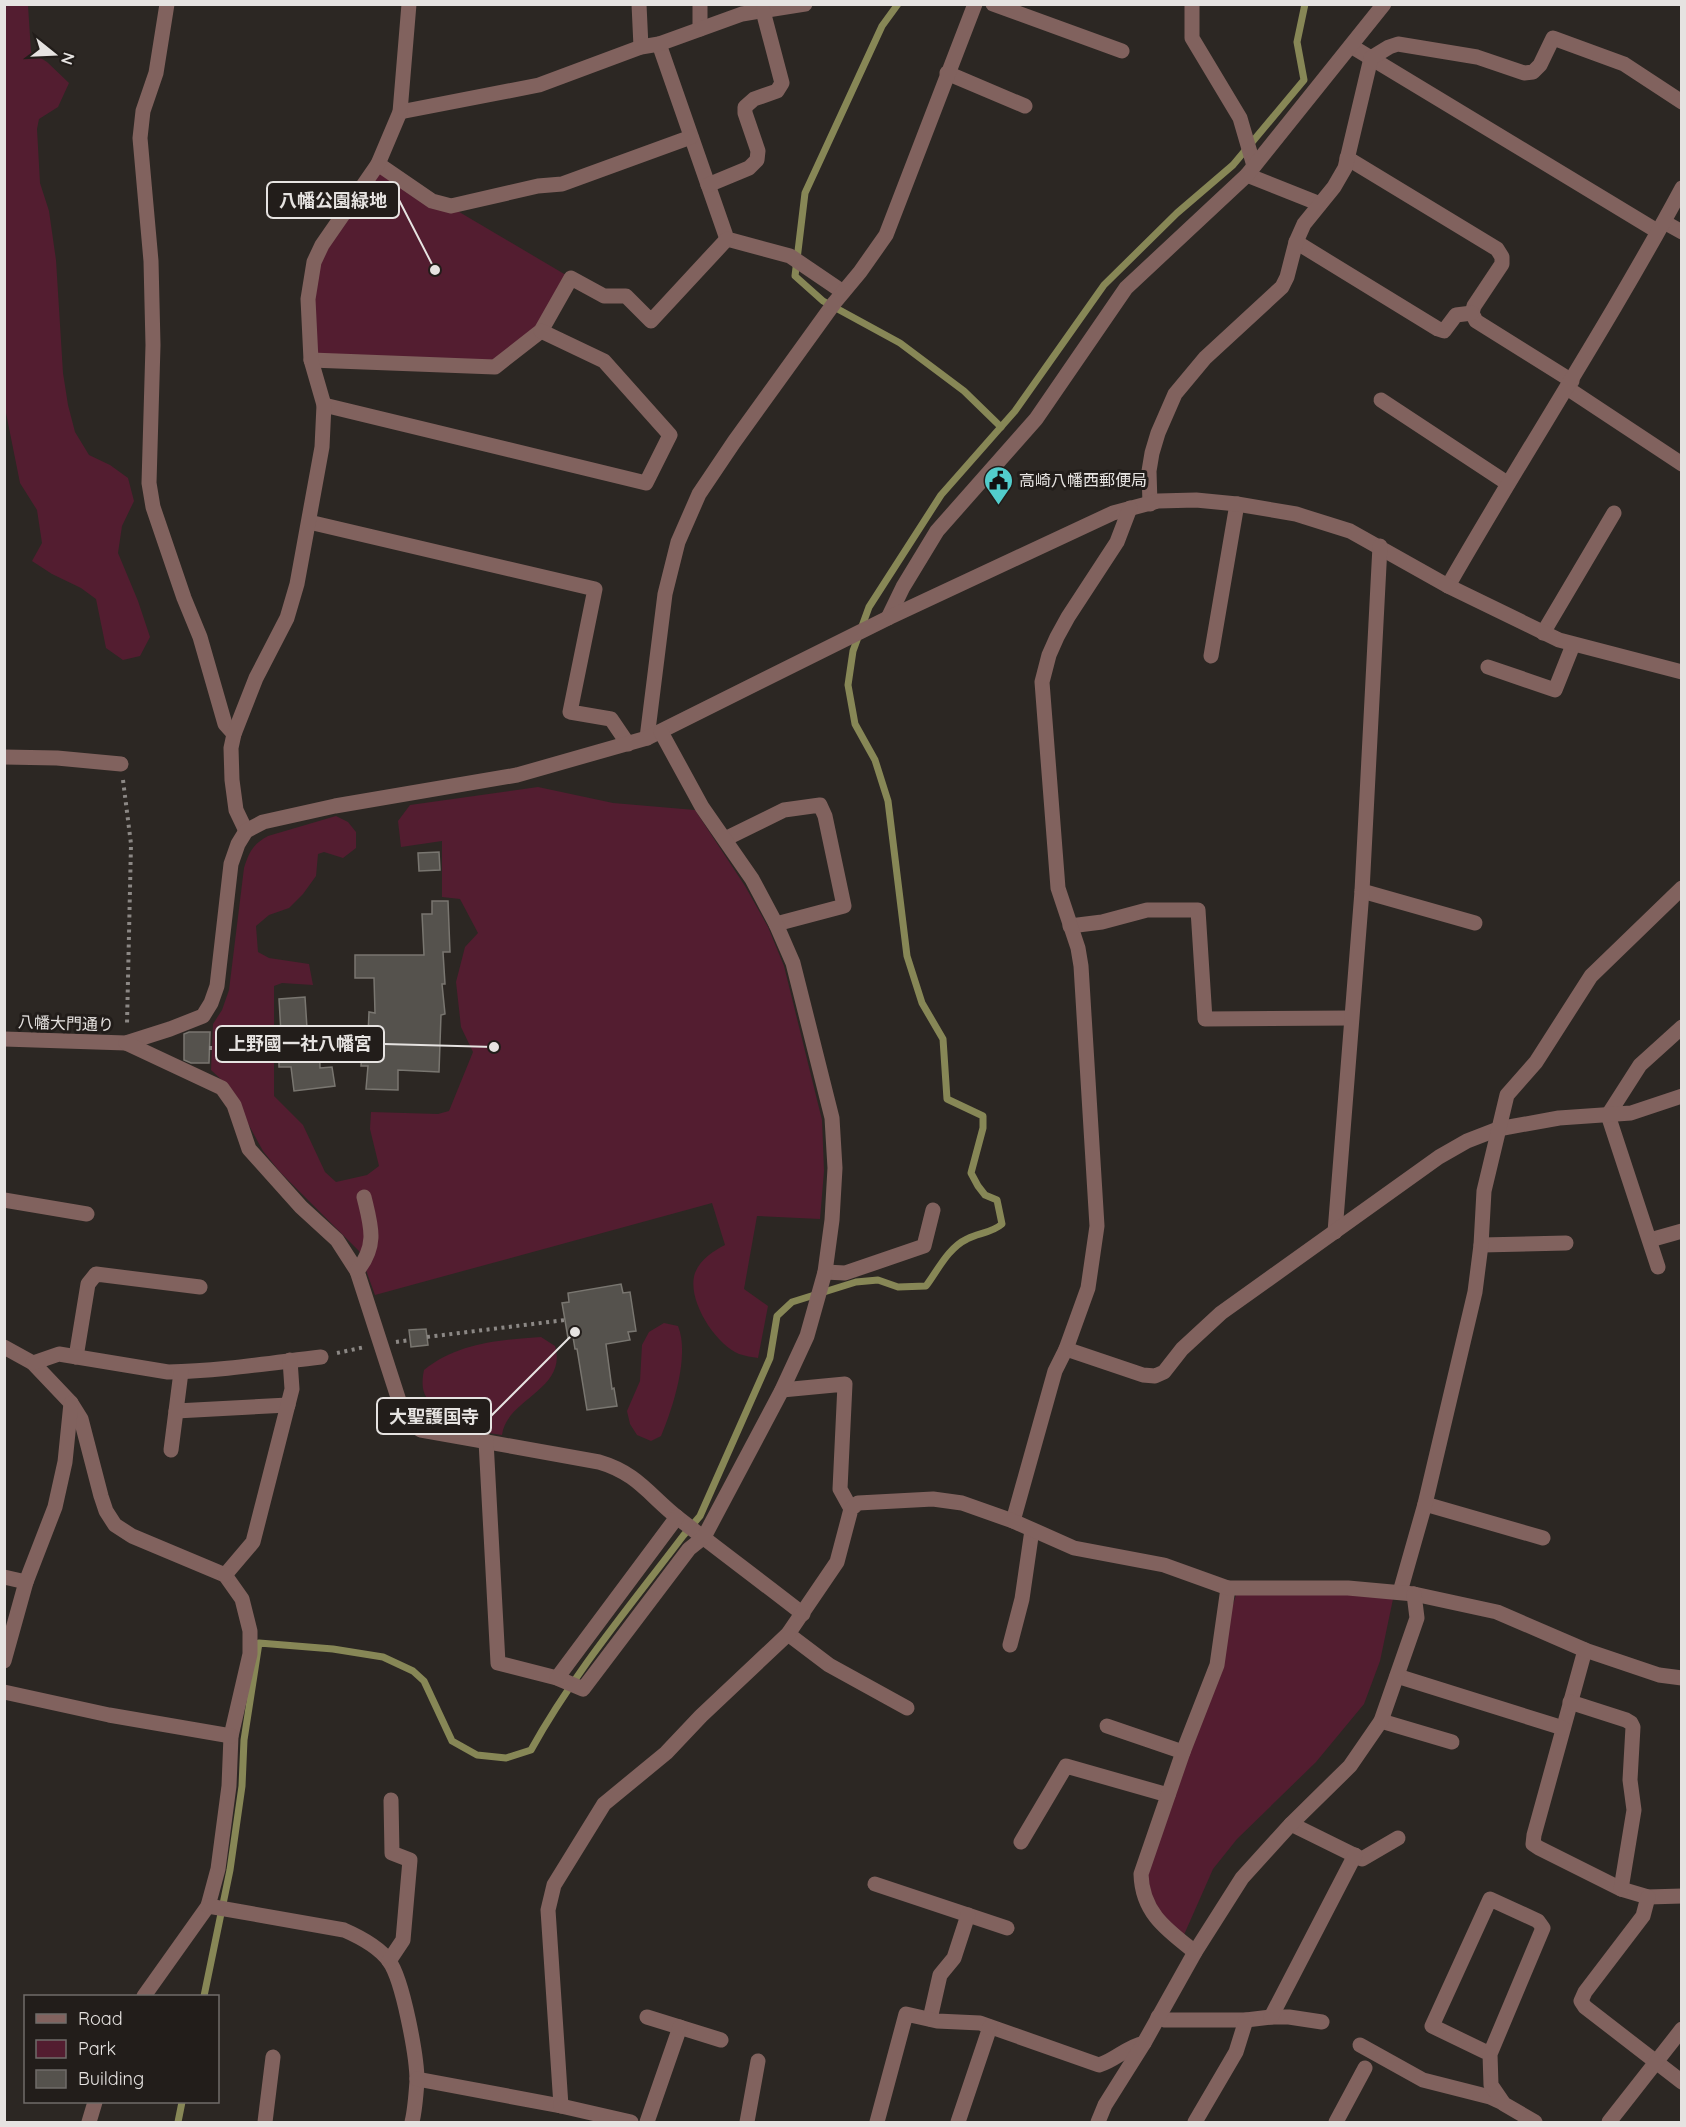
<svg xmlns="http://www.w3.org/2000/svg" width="1686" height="2127" font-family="Quicksand,'Noto Sans JP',sans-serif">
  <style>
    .green { fill: #531d30 }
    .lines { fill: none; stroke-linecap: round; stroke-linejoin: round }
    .stream { stroke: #878756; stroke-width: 7 }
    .building { fill: #55524d; stroke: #797670; stroke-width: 1.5 }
    .path { stroke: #8c8885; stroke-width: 4; stroke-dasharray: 3 4.5; stroke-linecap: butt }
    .minor { stroke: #81625e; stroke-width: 15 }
    .labels { text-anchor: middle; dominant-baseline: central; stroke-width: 6; stroke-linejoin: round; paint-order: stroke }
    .poi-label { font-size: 16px; fill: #e6e3e1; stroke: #221d1a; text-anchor: start }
    .street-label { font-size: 16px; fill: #e6e3e1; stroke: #221d1a }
    .leader { fill: none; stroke: #e6e3e1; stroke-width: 2 }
    .callout-dot { fill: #e6e3e1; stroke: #221d1a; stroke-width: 2 }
    .callout { fill: #221d1a; stroke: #e6e3e1; stroke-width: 2 }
    .callout-label { font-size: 18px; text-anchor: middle; font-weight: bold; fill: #e6e3e1 }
  </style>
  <rect width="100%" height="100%" fill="#2c2723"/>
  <g class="green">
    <polygon points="4,5 28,5 31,52 47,62 69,83 58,107 39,119 37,129 40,183 49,211 56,260 63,373 68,405 75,432 89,455 110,465 128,478 134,501 122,526 118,553 138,601 150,637 140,656 123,660 106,648 96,599 81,588 52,574 32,561 42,543 37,510 20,483 4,403"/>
    <polygon points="378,164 571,278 541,331 495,367 311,360 314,262"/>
    <path d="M538,787L613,803L695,810L745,886L768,927L784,966L822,1120L824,1171L820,1219L757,1216L744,1289L768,1306L758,1358C752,1357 745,1356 739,1354C715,1344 686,1299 695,1273C700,1260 713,1251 725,1245L712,1203L375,1295L359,1251L280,1172L263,1151L227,1085L211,1070L213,1024L222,1010L229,990L244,868C249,852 253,844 268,836L336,816L348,822L356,832V848L343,858L324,852L318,854L316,876L303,894L289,908L269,915L256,926L258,952L269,958L309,964L313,985L282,983L274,986V1096L303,1125L325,1172L336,1182L367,1175L379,1166L370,1129L371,1112L438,1114L449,1111L473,1052L461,1027L456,982L465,947L478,933L460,899L442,897V841L401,847L398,821L410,805Z"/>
    <path d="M664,1323L678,1326C690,1355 673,1408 661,1436L651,1441L637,1435L630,1424L627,1411L640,1381L642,1345L649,1332Z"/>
    <path d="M541,1337L555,1346C568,1390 506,1399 502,1435L462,1429C443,1400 416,1410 424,1370C458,1343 499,1340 541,1337Z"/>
    <polygon points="1352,1594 1393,1599 1380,1661 1364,1704 1316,1762 1237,1839 1213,1869 1183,1937 1157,1916 1146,1875 1236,1595"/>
  </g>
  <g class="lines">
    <g class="stream">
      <polyline points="898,4 882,26 805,193 795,276 823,301 900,343 964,391 1001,427"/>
      <path d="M204,1996L230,1870L242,1786L244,1740L259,1643L333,1649L383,1657L413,1671L424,1681L452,1741L477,1755L506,1758L531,1750C573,1674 630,1606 683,1536L700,1516L770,1358L777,1316L792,1302L856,1282L878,1280L898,1287L926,1286C938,1270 948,1248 967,1239C978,1233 992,1233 1002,1224L997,1200L985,1195L978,1186L971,1173L983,1128V1116L947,1099L943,1039L922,1003L907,956L888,801L875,760L855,724L848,685L853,651L869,607L941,495L1015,411L1104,285L1177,213L1233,165L1304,80L1297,42L1305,4"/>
      <polyline points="178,2122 182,2102"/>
    </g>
  </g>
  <g class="building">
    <polygon points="439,852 440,870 419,871 418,853"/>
    <polygon points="432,901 448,901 450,952 443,952 445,984 442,984 445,1014 441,1015 439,1072 398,1070 398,1090 366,1089 368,1066 361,1066 363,1035 368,1035 369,1012 375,1013 374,978 355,978 355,955 424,955 422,914 432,914"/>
    <polygon points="305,997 307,1028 319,1028 320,1068 332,1067 335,1086 294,1091 291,1067 279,1067 279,1033 281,1033 279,999"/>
    <polygon points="189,1032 210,1032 209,1063 191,1063 184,1060 184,1034"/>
    <polygon points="621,1284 623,1293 630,1292 636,1331 628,1332 630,1340 606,1344 612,1389 614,1388 617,1406 587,1410 577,1349 575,1349 573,1337 568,1338 562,1303 569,1302 568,1293"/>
    <polygon points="426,1329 428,1345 411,1347 409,1330"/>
  </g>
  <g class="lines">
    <g class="path">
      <polyline points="123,780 131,844 127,1024"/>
      <polyline points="209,1048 362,1052"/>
      <polyline points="427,1337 565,1320"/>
      <polyline points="396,1342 410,1340"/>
      <polyline points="337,1353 365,1347"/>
    </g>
    <g class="minor">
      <polyline points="167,4 156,73 143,111 140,138 151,261 153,345 149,483 153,507 184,598 200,637 225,724 234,734"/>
      <polyline points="639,4 641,47"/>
      <polyline points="700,4 700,29"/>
      <polyline points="993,4 1122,51"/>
      <polyline points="1192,4 1192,38 1240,118 1254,166"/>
      <polyline points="659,44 727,239 790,256 843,292"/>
      <polyline points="1351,46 1657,231"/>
      <polyline points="947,73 1025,106"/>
      <polyline points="400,112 539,85 641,47 659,44 742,14 805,4"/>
      <polyline points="1347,158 1497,249 1502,257 1502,264 1474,306 1472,313 1476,321 1572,381"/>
      <polyline points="378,164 432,201 451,206 538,186 562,184 691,137"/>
      <polyline points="1247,175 1320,204"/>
      <polyline points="708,185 749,168 757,160 758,151 745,113 745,107 754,99 777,91 782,83 763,11"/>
      <polyline points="1664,222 1682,232"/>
      <polyline points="1296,242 1438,329 1444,331 1456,315 1472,313"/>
      <polyline points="311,360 495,367 541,331 571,278 604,296 626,296 651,321 727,239"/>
      <polyline points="1567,388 1682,464"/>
      <polyline points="1381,400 1507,483"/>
      <polyline points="324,405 646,483 670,435 604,361 541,331"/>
      <polyline points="1150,504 1149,471 1152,453 1158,433 1175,394 1205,358 1282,287 1287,277 1296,242 1304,224 1334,187 1345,168 1371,58 1389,47 1398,44 1477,57 1524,73 1533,72 1540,65 1553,38 1624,64 1682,102"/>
      <polyline points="309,522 595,589 570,712 611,719 628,744"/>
      <path d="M1448,586C1524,453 1609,324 1682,188"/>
      <polyline points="888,618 903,587 937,531 1036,419 1126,288 1247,175 1384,4"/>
      <polyline points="1543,633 1614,513"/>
      <polyline points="1211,656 1237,504"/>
      <polyline points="1488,667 1555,690 1573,645"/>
      <polyline points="647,738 665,594 678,542 699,494 734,442 835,302 860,272 886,235 975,4"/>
      <polyline points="4,757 57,758 121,764"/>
      <polyline points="246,831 236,810 232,780 231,748 234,734 256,678 287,618 297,584 322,447 324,405 311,360 308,299 314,262 322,245 378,164 400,112 409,4"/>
      <polyline points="725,839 784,810 820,805 825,816 844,906 776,924"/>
      <polyline points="1362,891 1475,923"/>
      <polyline points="1070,926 1102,922 1147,910 1198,910 1205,1019 1351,1018"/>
      <polyline points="4,1039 126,1043 170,1029 203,1016 211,1003 217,986 231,864 238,844 246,831 263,822 335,806 517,775 647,738 888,618 1113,513 1158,501 1196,500 1237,504 1296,514 1350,531 1448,586 1559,640 1682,672"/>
      <path d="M126,1043L222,1088L234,1105L249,1149L301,1207L337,1240L357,1271L403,1413L411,1424L421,1430L599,1462C637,1473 649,1495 678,1518C719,1550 762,1582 803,1614"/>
      <polyline points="4,1200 87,1214"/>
      <polyline points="1335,1232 1362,891 1380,546"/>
      <polyline points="1650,1240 1682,1231"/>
      <polyline points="1481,1245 1566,1243"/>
      <polyline points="1658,1267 1608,1115 1640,1065 1682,1027"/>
      <path d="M357,1271C378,1245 371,1226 364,1197"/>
      <polyline points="825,1272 845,1273 924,1246 933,1210"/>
      <polyline points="4,1347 33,1363 71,1403 81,1419 101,1496 106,1511 115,1525 132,1536 225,1575 242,1599 250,1631 250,1654 231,1736 229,1786 218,1869 208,1906 144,1996"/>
      <polyline points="1066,1349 1143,1375 1155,1376 1164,1372 1182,1349 1221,1313 1439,1157 1467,1141 1498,1129 1559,1118 1631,1113 1682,1096"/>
      <polyline points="76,1357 88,1284 96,1274 200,1287"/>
      <path d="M33,1363L59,1354L168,1372C219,1371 270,1363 321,1357"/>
      <polyline points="782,1390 845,1384 840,1489 851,1509"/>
      <polyline points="176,1411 288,1405"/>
      <polyline points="486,1441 498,1663 557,1678 583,1689 689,1549 704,1537 782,1390 807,1336 825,1272 832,1220 835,1168 832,1118 793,963 776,924 752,879 702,807 661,732"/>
      <polyline points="171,1450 181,1372"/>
      <polyline points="1425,1504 1543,1538"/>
      <polyline points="1013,1521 1055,1371 1066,1349 1088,1288 1097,1226 1081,966 1078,948 1058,888 1042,682 1049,655 1057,637 1068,617 1117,542 1130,508"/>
      <polyline points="225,1575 253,1542 292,1389 290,1360"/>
      <polyline points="4,1577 26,1582"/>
      <polyline points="1400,1592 1425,1504 1475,1292 1481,1245 1484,1191 1507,1095 1536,1062 1591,976 1682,888"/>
      <polyline points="788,1634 829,1665 907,1708"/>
      <polyline points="1010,1645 1022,1599 1032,1530"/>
      <polyline points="1585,1650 1534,1835 1533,1844 1539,1848 1621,1889 1648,1897 1682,1896"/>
      <polyline points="4,1661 26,1582 55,1507 65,1462 71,1403"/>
      <polyline points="1397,1676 1563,1728"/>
      <polyline points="557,1678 677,1517"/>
      <polyline points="4,1692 109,1715 231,1736"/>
      <polyline points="1570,1702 1626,1720 1631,1723 1633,1727 1630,1780 1634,1810 1621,1889"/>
      <polyline points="1381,1721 1452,1742"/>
      <polyline points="1107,1726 1183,1752"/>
      <polyline points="1291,1824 1362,1859 1398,1838"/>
      <polyline points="1021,1842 1066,1766 1168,1795"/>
      <polyline points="875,1884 1007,1928"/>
      <polyline points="1648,1897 1643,1916 1585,1992 1581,2001 1585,2007 1682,2082"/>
      <path d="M208,1906L344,1930C360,1937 379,1947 389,1961C403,1980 417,2057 417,2081C416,2095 415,2110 412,2122"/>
      <path d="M1195,1952C1167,1930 1142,1913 1141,1874L1183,1752L1217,1665L1228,1588"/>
      <polyline points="389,1961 403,1940 410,1860 392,1853 391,1800"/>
      <polyline points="647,2017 721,2040"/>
      <polyline points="1158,2017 1165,2020 1246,2020 1271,2017 1289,2017 1322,2022"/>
      <polyline points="1271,2017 1355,1855"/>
      <polyline points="930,2019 940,1975 954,1958 968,1915"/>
      <polyline points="1360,2045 1423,2080 1490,2097 1503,2103"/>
      <polyline points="1490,2054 1432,2026 1490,1899 1538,1921 1543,1928 1490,2054 1491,2085 1504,2104 1535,2122"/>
      <polyline points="417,2079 561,2106"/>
      <polyline points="89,2122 95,2102"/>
      <polyline points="265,2122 273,2057"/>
      <polyline points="631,2122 561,2106 548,1910 554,1885 604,1804 666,1753 701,1716 788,1634 837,1562 851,1509 858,1503 933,1499 962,1503 1013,1521 1074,1548 1164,1565 1228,1588 1348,1588 1414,1594 1497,1612 1585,1650 1659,1675 1682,1678"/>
      <polyline points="647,2122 680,2027"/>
      <polyline points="747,2122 758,2061"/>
      <path d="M877,2122L906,2014L937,2021L980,2023L1099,2065C1116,2060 1126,2047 1144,2043"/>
      <polyline points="958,2122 990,2027"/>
      <polyline points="1098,2122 1105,2105 1144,2043 1195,1952 1242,1878 1291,1824 1350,1766 1381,1721 1417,1618 1414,1594"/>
      <polyline points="1195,2122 1236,2052 1246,2020"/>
      <polyline points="1336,2122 1365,2068"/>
      <polyline points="1609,2122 1682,2029"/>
    </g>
  </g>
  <defs>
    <symbol id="civic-pin" viewBox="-11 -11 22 30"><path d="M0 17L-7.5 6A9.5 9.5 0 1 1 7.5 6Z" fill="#52cdcc" stroke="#221d1a"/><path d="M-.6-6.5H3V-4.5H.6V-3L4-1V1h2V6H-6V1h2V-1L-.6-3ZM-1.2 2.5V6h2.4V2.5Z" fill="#111"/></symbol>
  </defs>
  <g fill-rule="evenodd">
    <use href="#civic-pin" x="982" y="464" width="33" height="45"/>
  </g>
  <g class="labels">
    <g class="poi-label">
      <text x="1019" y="480">高崎八幡西郵便局</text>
    </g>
    <g class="street-label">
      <text transform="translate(66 1023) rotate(2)">八幡大門通り</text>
    </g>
  </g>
  <path class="leader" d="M435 270L399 200M494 1047L384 1044M575 1332L491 1416"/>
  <g class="callout-dot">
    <circle cx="435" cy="270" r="6"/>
    <circle cx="494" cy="1047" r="6"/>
    <circle cx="575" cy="1332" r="6"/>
  </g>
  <g class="callout">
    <rect x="267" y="182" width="132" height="36" rx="6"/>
    <rect x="216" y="1026" width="168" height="36" rx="6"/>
    <rect x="377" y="1398" width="114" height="36" rx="6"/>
  </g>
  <g class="callout-label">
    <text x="333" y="207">八幡公園緑地</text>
    <text x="300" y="1050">上野國一社八幡宮</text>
    <text x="434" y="1423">大聖護国寺</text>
  </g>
  <rect width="1686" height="2127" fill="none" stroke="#e6e3e1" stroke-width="12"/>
  <rect x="24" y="1995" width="195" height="108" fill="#221d1a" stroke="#706c6a" stroke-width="1.5"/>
  <rect x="36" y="2014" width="30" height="9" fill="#81625e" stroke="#706c6a" stroke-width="1.5"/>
  <text x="78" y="2025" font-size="18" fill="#e6e3e1">Road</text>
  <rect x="36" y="2040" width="30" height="18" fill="#531d30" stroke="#706c6a" stroke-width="1.5"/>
  <text x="78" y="2055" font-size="18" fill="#e6e3e1">Park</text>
  <rect x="36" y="2070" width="30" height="18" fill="#55524d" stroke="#706c6a" stroke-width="1.5"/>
  <text x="78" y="2085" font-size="18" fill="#e6e3e1">Building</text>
  <g transform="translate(54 54) rotate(108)" stroke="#221d1a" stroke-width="4.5" paint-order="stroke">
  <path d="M0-4.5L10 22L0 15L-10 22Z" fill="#e6e3e1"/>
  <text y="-9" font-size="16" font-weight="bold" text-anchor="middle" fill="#e6e3e1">N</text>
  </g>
</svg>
